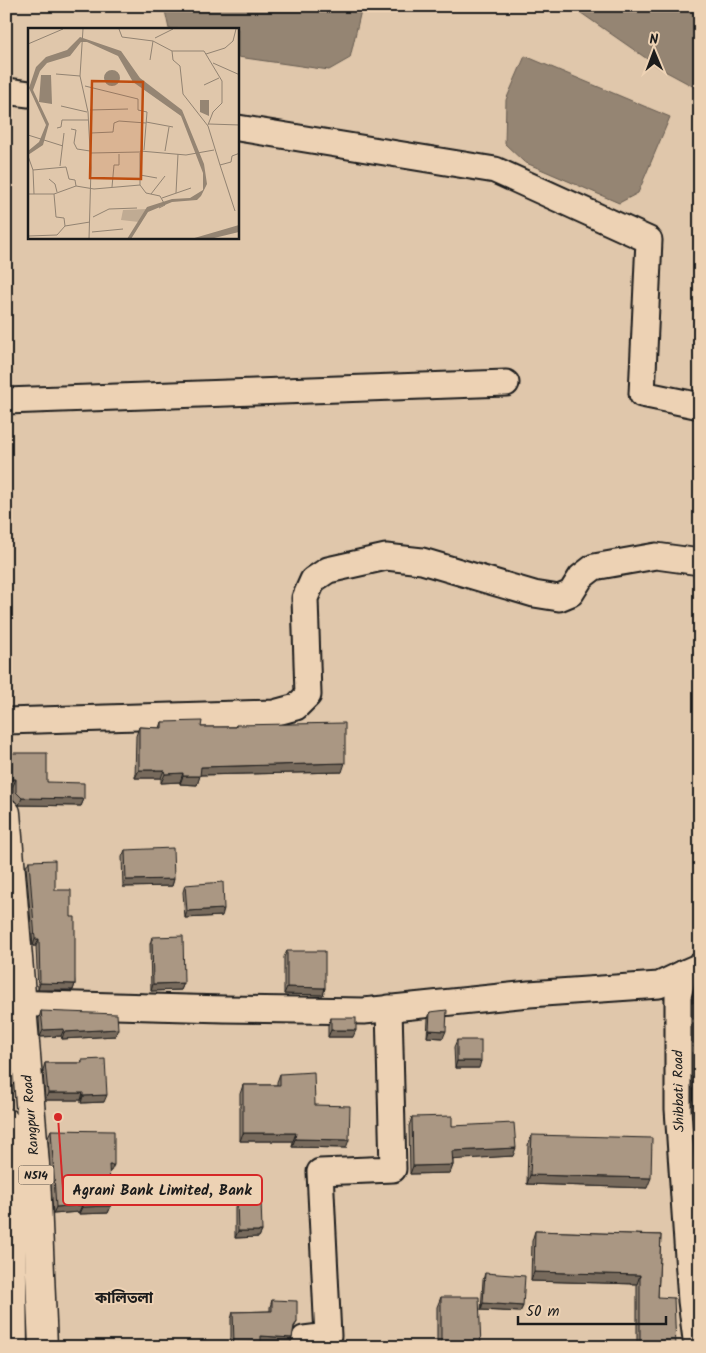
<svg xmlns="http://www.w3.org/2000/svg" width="706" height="1353" font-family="Kalam,'Noto Sans Bengali',sans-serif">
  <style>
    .water { fill: #958573; stroke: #655b50 }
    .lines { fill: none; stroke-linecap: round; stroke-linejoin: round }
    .minor-casing { stroke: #1c1c1c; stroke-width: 29 }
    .highway-casing { stroke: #1c1c1c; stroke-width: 31 }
    .minor { stroke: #edd2b4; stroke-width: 25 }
    .highway { stroke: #edd2b4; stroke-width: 28 }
    .wall { fill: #928271; stroke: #1c1c1c }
    .shaded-wall { fill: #776a5c; stroke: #1c1c1c }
    .building { fill: #aa9783; stroke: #1c1c1c }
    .labels { text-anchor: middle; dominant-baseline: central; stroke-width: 4; stroke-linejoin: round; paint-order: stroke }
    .shield { fill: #edd2b4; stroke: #5b534a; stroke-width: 1 }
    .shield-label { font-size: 12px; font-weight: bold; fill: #1c1c1c }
    .street-label { font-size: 14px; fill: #1c1c1c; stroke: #edd2b4 }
    .neighbourhood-label { font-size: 15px; font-weight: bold; fill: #1c1c1c; stroke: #edd2b4 }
    .inset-road { fill: none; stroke: #928372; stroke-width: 1 }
    .view { fill: #bf4d0f; fill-opacity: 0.15; stroke: #bf4d0f; stroke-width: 2.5 }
    .inset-edge { fill: none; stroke: #1c1c1c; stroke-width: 2.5 }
    .leader { fill: none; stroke: #d62828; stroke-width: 2 }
    .callout-dot { fill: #d62828; stroke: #edd2b4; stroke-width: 2 }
    .callout { fill: #edd2b4; stroke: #d62828; stroke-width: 2 }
    .callout-label { font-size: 15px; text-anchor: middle; font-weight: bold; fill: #1c1c1c }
  </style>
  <rect width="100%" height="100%" fill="#e0c7ab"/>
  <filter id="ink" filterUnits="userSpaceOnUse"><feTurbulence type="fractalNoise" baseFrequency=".02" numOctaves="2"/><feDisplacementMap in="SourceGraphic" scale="10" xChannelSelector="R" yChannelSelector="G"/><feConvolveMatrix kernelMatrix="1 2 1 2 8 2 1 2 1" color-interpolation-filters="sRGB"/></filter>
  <g filter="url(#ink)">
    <g class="water">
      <polygon points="164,6 362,6 350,58 329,70 238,57 238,29 169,29"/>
      <polygon points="571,6 700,6 700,90 663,70"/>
      <polygon points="525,56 670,117 638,193 619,203 524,162 505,144 506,100"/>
    </g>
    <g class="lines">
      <defs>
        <g id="minor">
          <polyline points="6,91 29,94"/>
          <polyline points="238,128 495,170 649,240 642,394 700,406"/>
          <polyline points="6,401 506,383"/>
          <polyline points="6,721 274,713 296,707 308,695 305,598 313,580 328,570 386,557 422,561 534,594 559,598 571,593 581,577 594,567 656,556 700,562"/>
          <polyline points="6,1003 224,1009 364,1011 529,994 659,985 684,973"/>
          <polyline points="304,1347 304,1339 328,1336 320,1172 393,1169 389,1008"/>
          <polyline points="697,1347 691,1301 678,1109 678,996 684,973 700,966"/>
        </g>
        <g id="highway">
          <polyline points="6,813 36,1176 43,1347"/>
          <polyline points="6,1123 11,1214 13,1347"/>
        </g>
      </defs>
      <use href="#minor" class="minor-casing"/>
      <use href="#highway" class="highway-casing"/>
      <use href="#minor" class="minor"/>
      <use href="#highway" class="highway"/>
    </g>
    <g class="wall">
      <polygon points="162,722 201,727 235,727 236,725 342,772 200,775 197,785 180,784 180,782 161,783 161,778 135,778 136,736 139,727 160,728"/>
      <polygon points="12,753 47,782 84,799 81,806 19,805 13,799 13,786 10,786 10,760"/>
      <polygon points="125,850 174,879 172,886 123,887 122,857"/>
      <polygon points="29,861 71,917 75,984 73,990 38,990 36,946 33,946 26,867"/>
      <polygon points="185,885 222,916 185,918 183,892"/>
      <polygon points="152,937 184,983 181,990 151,991 150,944"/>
      <polygon points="287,951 325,988 323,995 284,994 284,957"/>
      <polygon points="699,977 700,1002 692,1002 696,983"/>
      <polygon points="41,1011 115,1036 62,1039 61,1036 40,1037 39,1018"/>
      <polygon points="430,1012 443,1038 427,1037 428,1019"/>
      <polygon points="331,1018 353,1037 328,1037 328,1025"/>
      <polygon points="457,1040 479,1068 455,1068 454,1047"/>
      <polygon points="82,1060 104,1102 81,1103 81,1100 45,1100 43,1070 45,1063 81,1063"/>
      <polygon points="280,1074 315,1105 346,1148 292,1147 293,1141 240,1141 240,1094 243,1085 277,1085 277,1082"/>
      <polygon points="412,1117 452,1126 513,1156 453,1159 453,1165 450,1173 410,1174 409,1126"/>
      <polygon points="51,1130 111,1171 109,1171 111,1206 108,1213 79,1214 79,1212 53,1214 48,1137"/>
      <polygon points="532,1135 647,1188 527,1184 528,1145"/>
      <polygon points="237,1200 262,1231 259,1237 235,1238 235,1207"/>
      <polygon points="535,1231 661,1235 658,1297 676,1347 637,1347 637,1284 531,1281 532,1241"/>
      <polygon points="485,1273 523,1306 520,1312 481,1310 483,1280"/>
      <polygon points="441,1297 481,1347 437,1347 437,1307"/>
      <polygon points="272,1300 297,1322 293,1330 292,1338 290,1344 261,1343 259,1347 231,1347 231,1319 233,1312 270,1311 270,1307"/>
    </g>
    <g class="shaded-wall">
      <polygon points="345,763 342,772 197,775 201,767"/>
      <polygon points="139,770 164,770 161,778 135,778"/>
      <polygon points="183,773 180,782 161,783 165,774"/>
      <polygon points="183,776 200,776 197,785 180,784"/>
      <polygon points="12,779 16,779 13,786 10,786"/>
      <polygon points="22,798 84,799 81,806 19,805"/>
      <polygon points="174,879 172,886 123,887 126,880"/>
      <polygon points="224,909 222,916 185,918 187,911"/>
      <polygon points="35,939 39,939 36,946 33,946"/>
      <polygon points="40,983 75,984 73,990 38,990"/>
      <polygon points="184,983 181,990 151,991 153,984"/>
      <polygon points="287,987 325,988 323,995 284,994"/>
      <polygon points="695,995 700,995 700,1002 692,1002"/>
      <polygon points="64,1029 61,1036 40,1037 43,1030"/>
      <polygon points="118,1029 115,1036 62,1039 64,1032"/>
      <polygon points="331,1030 356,1030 353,1037 328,1037"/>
      <polygon points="429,1030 446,1031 443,1038 427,1037"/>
      <polygon points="457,1061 481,1061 479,1068 455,1068"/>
      <polygon points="48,1093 83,1093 81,1100 45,1100"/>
      <polygon points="107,1095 104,1102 81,1103 83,1096"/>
      <polygon points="243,1133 296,1133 293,1141 240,1141"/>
      <polygon points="295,1139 349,1140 346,1148 292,1147"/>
      <polygon points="516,1148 513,1156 449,1160 452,1151"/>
      <polygon points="109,1165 114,1165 111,1171 107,1171"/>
      <polygon points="453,1165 450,1173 410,1174 413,1166"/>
      <polygon points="530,1175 651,1178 647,1188 527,1184"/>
      <polygon points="82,1205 79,1212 53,1214 56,1207"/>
      <polygon points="111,1206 108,1213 79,1214 82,1207"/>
      <polygon points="238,1231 262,1231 259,1237 235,1238"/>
      <polygon points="534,1272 640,1275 637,1284 531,1281"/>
      <polygon points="483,1303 523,1306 520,1312 481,1310"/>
      <polygon points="261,1336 292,1338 290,1344 261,1343 259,1347 232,1347 234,1343"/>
    </g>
    <g class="building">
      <polygon points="202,721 201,727 236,727 236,725 345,723 345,763 201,767 200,776 183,776 183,773 165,774 164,770 139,770 139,727 162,728 162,722"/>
      <polygon points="12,753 47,753 47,782 84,783 84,799 22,798 16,792 16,779 12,779"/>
      <polygon points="173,848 174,879 126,880 125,850"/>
      <polygon points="55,860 55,890 71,890 71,917 75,917 75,984 40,983 39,939 35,939 29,861"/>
      <polygon points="223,882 224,909 187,911 185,885"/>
      <polygon points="183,936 184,983 153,984 152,937"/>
      <polygon points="287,951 325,951 325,988 287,987"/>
      <polygon points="700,976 700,995 695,995 699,977"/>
      <polygon points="447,1010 446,1031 429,1030 430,1012"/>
      <polygon points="41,1011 117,1014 118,1029 64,1032 64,1029 43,1030"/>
      <rect x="331" y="1018" width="25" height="12"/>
      <rect x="457" y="1040" width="24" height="21"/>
      <polygon points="105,1059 107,1095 83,1096 83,1093 48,1093 45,1063 82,1063 82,1060"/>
      <polygon points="314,1072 315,1105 350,1106 349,1140 295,1139 296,1133 243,1133 243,1085 280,1085 280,1074"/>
      <polygon points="452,1116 452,1126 514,1123 516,1148 452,1151 453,1165 413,1166 412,1117"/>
      <polygon points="51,1130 114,1131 114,1165 109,1165 111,1206 82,1207 82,1205 56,1207"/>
      <polygon points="532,1135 652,1138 651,1178 530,1175"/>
      <polygon points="261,1199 262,1231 238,1231 237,1200"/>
      <polygon points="535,1231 661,1235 658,1297 674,1298 676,1347 640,1347 640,1275 534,1272"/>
      <polygon points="485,1273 525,1276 523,1306 483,1303"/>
      <polygon points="441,1297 479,1297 481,1347 441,1347"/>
      <polygon points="272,1300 297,1301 297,1322 294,1326 292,1338 261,1336 261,1342 234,1343 233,1312 272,1311"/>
      <polygon points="60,1346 83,1346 83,1347 59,1347"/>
    </g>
  </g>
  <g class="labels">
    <rect class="shield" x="18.5" y="1165.5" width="35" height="19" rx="4"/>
    <g class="shield-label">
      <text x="36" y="1175">N514</text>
    </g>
    <g class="street-label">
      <text transform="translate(679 1091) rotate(-91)">Shibbati Road</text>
      <text transform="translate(31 1115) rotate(-95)">Rangpur Road</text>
    </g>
    <g class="neighbourhood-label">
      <text x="124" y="1299">কালিতলা</text>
    </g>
  </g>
  <g transform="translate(28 28)">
    <rect width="211" height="211" fill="#e0c7ab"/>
    <path d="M119,181L111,194L93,192L95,182Z" fill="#c0ab93"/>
    <path d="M52,9L93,23L112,50L154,82L176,136L179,156L173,168L169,172L144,174L120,184L103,211H99L119,179L144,171L162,170L175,162V145L153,88L105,54L90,28L59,14H53L42,28L19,35L12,43L5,62L21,96L15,117L0,127V123L11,114L18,97L1,60L8,39L18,29L39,22ZM76 50a8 8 0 1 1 16 0a8 8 0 1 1-16 0ZM13,47H23L24,76L11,74ZM172,72H181V88L172,84ZM211,197V204L182,211H163Z" fill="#958573"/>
    <path class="inset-road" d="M55,1L52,48L60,84L63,140L61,211M91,1L94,9L125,13L144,23L145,32L152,38L155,66L180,98L192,137L203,134L204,128L212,125M127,10L145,1M0,16L35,1M144,23H176L194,53V75L185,84L180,97M178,26L197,20L205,13L208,1M122,32L125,13M185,35L212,47M28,46L52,48M176,57L191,50M57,58L110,71V82L119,84L116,122M33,78L59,84M62,82L100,81M118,94L145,99M181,96L212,97M29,100L33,99L34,92H60M43,101L48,102L46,115M63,105L85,104L86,95L91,93L118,95M0,107L35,118M46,115L49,121L62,123M137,123L141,99M63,125L111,124M0,128L5,142L6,166M192,137L207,183M32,138L36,105M5,142L38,139L41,151L47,152L48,158M112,147L129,150M21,151L27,156L29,164M112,157V123L158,127L186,122M112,157L118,165L132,168L137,177L131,180M84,159L86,137H91V126M148,165L150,126M0,166H26L48,158L66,161L112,157M26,166L28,189L36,190L37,198M123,166L137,148M134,170L163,160M65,189L81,181L109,180M64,204L95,201M0,208L29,207L37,198L62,194"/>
    <path class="view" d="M64,53L115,54L113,151L62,150Z"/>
    <rect width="211" height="211" class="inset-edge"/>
  </g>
  <path class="leader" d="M58 1117L63 1190"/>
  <circle class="callout-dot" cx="58" cy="1117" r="5"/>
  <rect class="callout" x="63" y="1175" width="199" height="30" rx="5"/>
  <g class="callout-label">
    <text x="162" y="1195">Agrani Bank Limited, Bank</text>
  </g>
  <rect width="706" height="1353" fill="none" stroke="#edd2b4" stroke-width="25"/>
  <rect x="12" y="12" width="681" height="1328" fill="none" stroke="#1c1c1c" stroke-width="2" filter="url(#ink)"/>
  <g transform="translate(654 52) rotate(359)" stroke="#edd2b4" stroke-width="4" paint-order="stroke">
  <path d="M0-4L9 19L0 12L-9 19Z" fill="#1c1c1c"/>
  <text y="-8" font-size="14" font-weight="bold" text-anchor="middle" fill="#1c1c1c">N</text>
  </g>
  <path d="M518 1316v8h148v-8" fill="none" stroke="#1c1c1c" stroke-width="2.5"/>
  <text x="526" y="1316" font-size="15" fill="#1c1c1c" stroke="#edd2b4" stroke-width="4" paint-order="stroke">50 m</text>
</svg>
